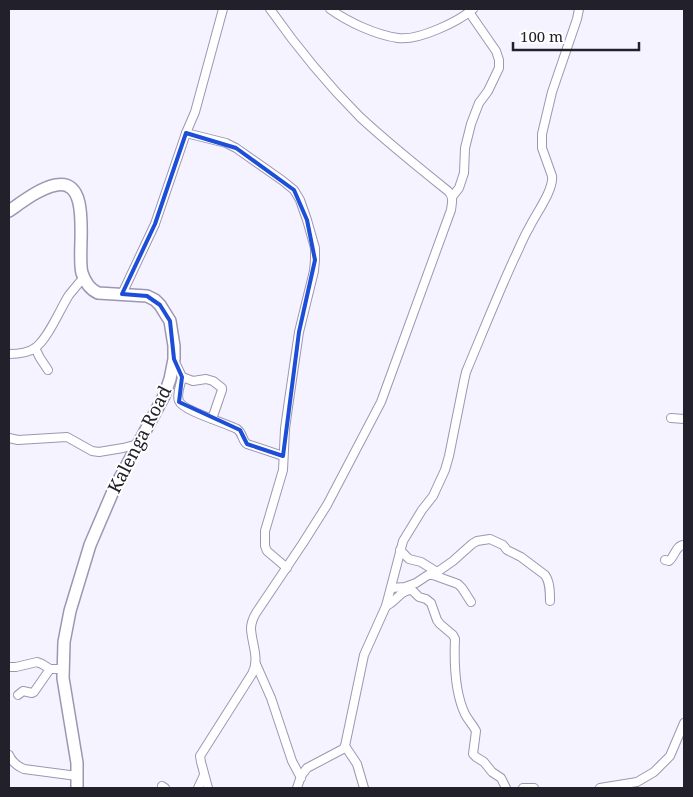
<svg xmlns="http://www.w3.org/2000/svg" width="693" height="797" font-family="'Noto Serif',serif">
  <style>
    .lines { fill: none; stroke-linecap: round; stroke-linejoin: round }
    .minor-casing { stroke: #9d96b3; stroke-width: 10 }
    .secondary-casing { stroke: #9d96b3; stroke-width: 14 }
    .minor { stroke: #fff; stroke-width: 8 }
    .secondary { stroke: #fff; stroke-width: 11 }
    .marked { fill: none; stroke: #1d4ed8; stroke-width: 4; stroke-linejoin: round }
    .labels { text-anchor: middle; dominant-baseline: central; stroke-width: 4; stroke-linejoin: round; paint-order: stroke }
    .street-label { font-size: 18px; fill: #22202b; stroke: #fff }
  </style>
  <rect width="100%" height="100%" fill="#f5f3ff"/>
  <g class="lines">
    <defs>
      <g id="minor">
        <path d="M330,9C348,22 376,35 398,38C418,41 458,22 473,9"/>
        <polyline points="186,133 226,143 236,148 283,181 294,190 300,200 307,220 315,248 315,260 314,271 299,332 288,407 285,429 283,470 265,531 265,546 267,551 287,568"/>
        <polyline points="452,197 459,188 464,173 465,148 471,124 479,103 488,91 499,68 499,60 496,51 469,12"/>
        <polyline points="122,294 155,224 186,133 195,112 223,9"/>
        <polyline points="35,348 40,358 48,370"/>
        <path d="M9,354C18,354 28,353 35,348C48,339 60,309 69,295C74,289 79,283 84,277"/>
        <polyline points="174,360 182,377 193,381 206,379 213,381 222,388 222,390 212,419"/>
        <path d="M182,377C181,384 176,394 179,401C183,411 226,423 237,429C243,433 242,441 247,444L283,456"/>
        <polyline points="671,418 684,419"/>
        <polyline points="9,438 18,440 67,437 92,451 99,452 123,448 138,444"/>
        <polyline points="400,550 409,559 421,562 437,572"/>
        <path d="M665,560L669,561C675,556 676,545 684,545"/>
        <path d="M433,575L453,561L472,544L477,541L490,539L503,545L507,550L521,557L545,575C550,582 550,592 550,601"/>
        <polyline points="391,588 405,587 416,583 428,575 433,575 458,584 462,588 471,602"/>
        <path d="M386,606C396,602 400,590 412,590L419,597L426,599L431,603L437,620L440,624L453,635L455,639C454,662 455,693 465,714C468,720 473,725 476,731L473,754L476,757L484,762L492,772L501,778L506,788"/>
        <polyline points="256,664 271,698 292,761 301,778"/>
        <polyline points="9,667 16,667 37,662 42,664 50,669 63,669"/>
        <polyline points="18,695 23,691 32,693 34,692 50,669"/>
        <polyline points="345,746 357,764 364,788"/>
        <path d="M9,755C12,762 17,766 24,769L77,776"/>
        <polyline points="162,786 165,788"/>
        <polyline points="198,788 204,775"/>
        <path d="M208,788L201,762L200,756L252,674C260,659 252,645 251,629C251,623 253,618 256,613L303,543L327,505L381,402L451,210C452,202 454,197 448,191C418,167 388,143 360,117C328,85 296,46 270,9"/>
        <path d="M297,788L301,776L307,768L343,749L345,746L364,655L386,606L403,541L422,510L433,496L445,470L449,456L464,381L466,372C482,334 497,296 514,259C519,249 523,238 529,228C535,215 554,190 552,176L542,148V134L552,92L577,19L579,9"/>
        <polyline points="523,788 534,788"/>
        <polyline points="600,788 637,782 654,772 670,756 684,723"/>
      </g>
      <path id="secondary" d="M9,211C22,202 40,188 56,185C94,178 76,253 82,273C85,282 89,289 98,293L147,296L155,300L160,305L170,321L174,346V359L170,379L164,396L114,489L90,545L70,611L64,642L63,678L77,763V788"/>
    </defs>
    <use href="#minor" class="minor-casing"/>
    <use href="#secondary" class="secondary-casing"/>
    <use href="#minor" class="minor"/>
    <use href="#secondary" class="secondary"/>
  </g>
  <path class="marked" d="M186,133L236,148L294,190L307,220L315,260L299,332L283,456L247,444L240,430L179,402L182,377L174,359L170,321L160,305L147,296L122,294L155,224Z"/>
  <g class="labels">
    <g class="street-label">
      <text transform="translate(139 439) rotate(-63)">Kalenga Road</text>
    </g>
  </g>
  <rect width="693" height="797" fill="none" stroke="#22202b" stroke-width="20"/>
  <path d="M513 42v8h126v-8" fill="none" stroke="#22202b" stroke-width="2.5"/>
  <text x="520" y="42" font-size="15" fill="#22202b" stroke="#ffffff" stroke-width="4" paint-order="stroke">100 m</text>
</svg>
